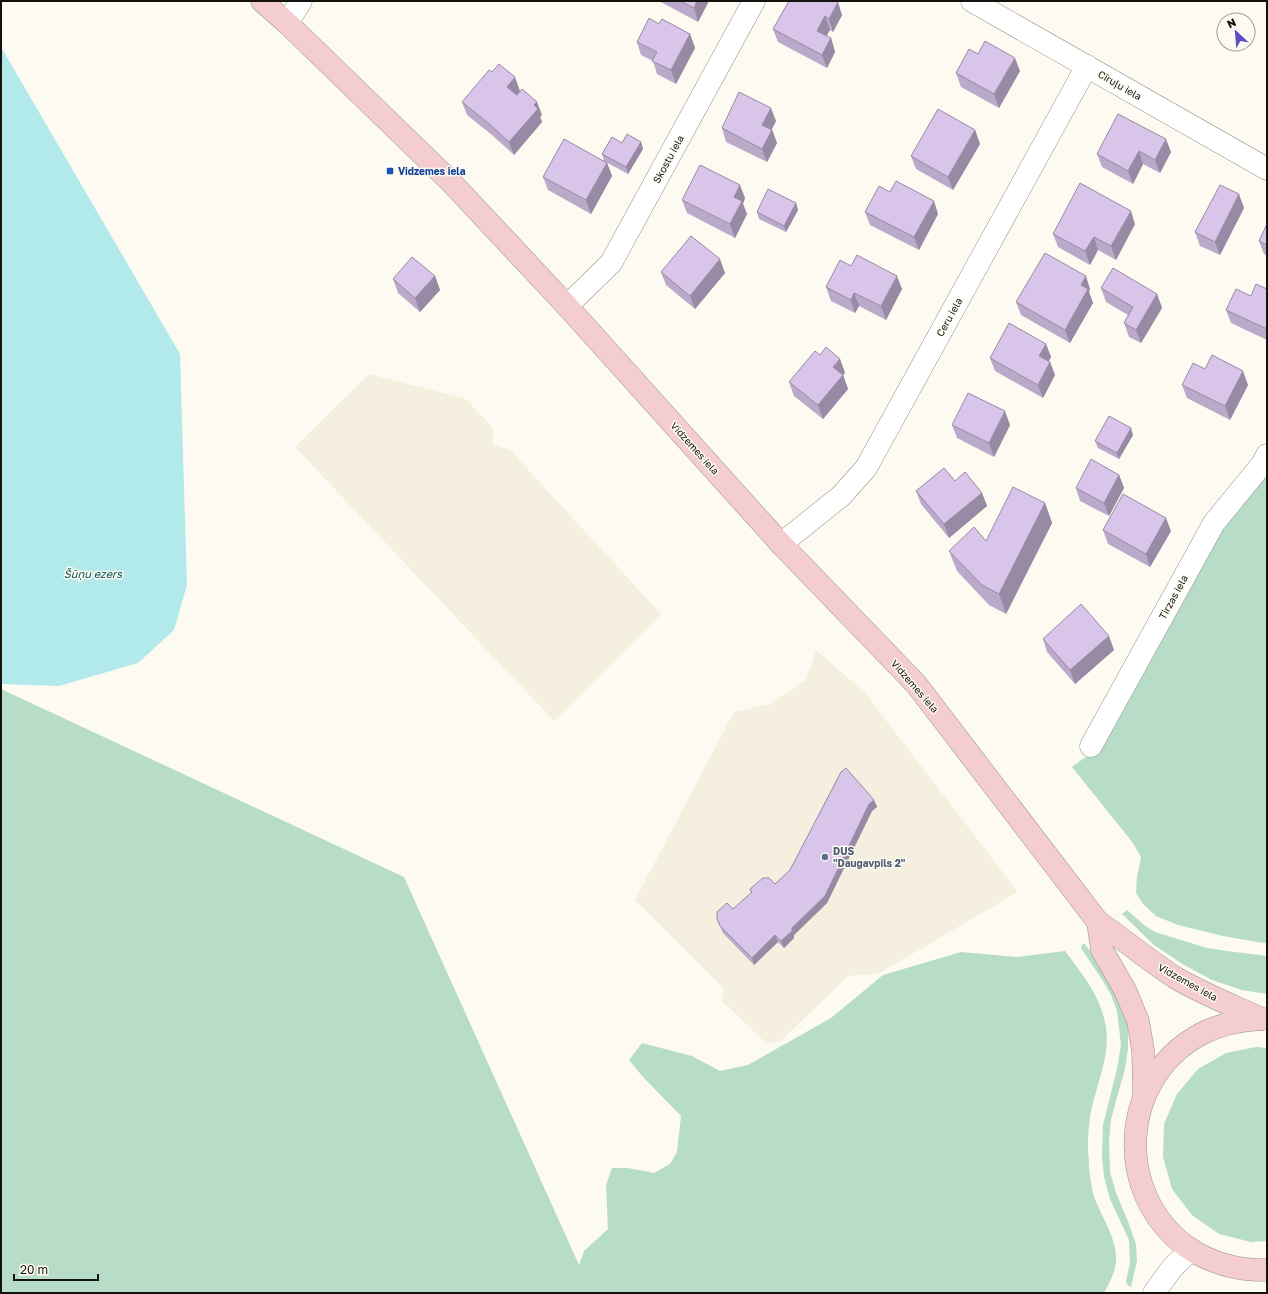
<svg xmlns="http://www.w3.org/2000/svg" width="1268" height="1294" font-family="'Golos Text',sans-serif">
  <style>
    .built { fill: #f4efde }
    .green { fill: #b7dcc7 }
    .water { fill: #b2e9ea }
    .lines { fill: none; stroke-linecap: round; stroke-linejoin: round }
    .street-casing { stroke: #95938b; stroke-width: 23 }
    .secondary-casing { stroke: #95938b; stroke-width: 23 }
    .street { stroke: #fff; stroke-width: 22 }
    .secondary { stroke: #f4cdce; stroke-width: 22 }
    .wall { fill: #bba9c9 }
    .shaded-wall { fill: #9889a4 }
    .building { fill: #d9c4ea; stroke: #9889a4 }
    .transit-dot { fill: #1a4fb4; stroke: #fdfbf1; stroke-width: 1.5 }
    .service-dot { fill: #5c6f8a; stroke: #fdfbf1; stroke-width: 1.5 }
    .labels { text-anchor: middle; dominant-baseline: central; stroke-width: 3; stroke-linejoin: round; paint-order: stroke }
    .street-label { font-size: 10px; fill: #13120f; stroke: #fdfbf1 }
    .transit-label { font-size: 10px; font-weight: bold; fill: #164399; stroke: #fdfbf1; text-anchor: start }
    .service-label { font-size: 10px; font-weight: bold; fill: #4e5e75; stroke: #fdfbf1; text-anchor: start }
    .water-label { font-size: 11px; font-style: italic; fill: #005254; stroke: #fdfbf1 }
  </style>
  <rect width="100%" height="100%" fill="#fdfbf1"/>
  <g class="built">
    <polygon points="369,374 466,399 493,428 493,445 510,450 661,614 554,721 295,447"/>
    <polygon points="816,650 865,693 1018,892 878,974 848,976 781,1041 767,1044 722,1001 723,988 635,900 734,712 771,704 806,680"/>
  </g>
  <g class="green">
    <polygon points="1267,474 1267,943 1257,942 1223,936 1178,925 1156,916 1143,904 1136,893 1137,877 1141,857 1133,843 1072,767 1095,750 1222,525"/>
    <path d="M1,689L404,877L579,1265L584,1251L608,1229L606,1185L612,1168H628L654,1173L670,1164L677,1152L681,1116L643,1077L629,1060L642,1043L692,1056L720,1071L748,1065L831,1018L883,975L961,952L1017,957L1065,951C1081,972 1100,996 1105,1022C1112,1053 1097,1082 1091,1111C1088,1128 1087,1146 1089,1163C1089,1173 1091,1183 1093,1193C1100,1217 1121,1241 1115,1268C1113,1276 1108,1286 1104,1293H1Z"/>
    <polygon points="1127,910 1144,925 1155,932 1207,948 1227,951 1267,956 1267,994 1242,990 1212,980 1184,965 1154,945 1122,914"/>
    <polygon points="1084,943 1105,970 1124,1011 1128,1028 1128,1049 1125,1069 1111,1119 1109,1141 1110,1172 1116,1193 1129,1224 1136,1244 1137,1261 1131,1287 1127,1285 1126,1281 1130,1263 1129,1240 1110,1199 1104,1177 1102,1157 1103,1125 1117,1069 1121,1045 1117,1011 1111,995 1103,981 1081,948 1082,945"/>
    <polygon points="1256,1047 1267,1048 1267,1241 1251,1242 1219,1234 1192,1215 1172,1189 1163,1157 1164,1124 1177,1094 1198,1069 1226,1053"/>
  </g>
  <polygon class="water" points="1,47 180,354 187,585 174,630 138,663 59,686 1,684"/>
  <g class="lines">
    <defs>
      <g id="street">
        <polyline points="972,1 1267,169"/>
        <polyline points="287,23 301,1"/>
        <polyline points="567,306 611,263 754,1"/>
        <polyline points="781,544 841,496 866,468 1087,66"/>
        <polyline points="1091,746 1214,523 1263,463 1267,455"/>
        <polyline points="1154,1293 1172,1268 1191,1250"/>
      </g>
      <g id="secondary">
        <path d="M262,1L287,23L451,182L567,306L781,544L916,684L1098,922C1125,940 1149,961 1176,978C1203,994 1234,1006 1262,1019"/>
        <polyline points="1098,922 1102,950 1125,990 1138,1021 1143,1050 1144,1096"/>
        <path d="M1262,1019C1240,1020 1220,1024 1201,1034C1119,1078 1113,1193 1187,1247C1210,1263 1239,1271 1267,1270"/>
      </g>
    </defs>
    <use href="#street" class="street-casing"/>
    <use href="#secondary" class="secondary-casing"/>
    <use href="#street" class="street"/>
    <use href="#secondary" class="secondary"/>
  </g>
  <g class="wall">
    <polygon points="659,1 709,1 698,22"/>
    <polygon points="789,1 842,15 833,32 830,30 826,36 831,38 835,52 827,68 778,42 773,29"/>
    <polygon points="659,24 690,34 695,48 676,84 657,74 653,61 641,55 637,42"/>
    <polygon points="978,54 1020,71 999,108 961,87 956,73"/>
    <polygon points="492,72 520,91 517,94 542,115 540,117 542,122 514,155 492,135 467,115 462,102"/>
    <polygon points="1118,114 1171,152 1160,173 1143,164 1133,184 1102,167 1097,154"/>
    <polygon points="776,121 772,129 777,143 767,162 726,142 722,128"/>
    <polygon points="975,130 980,144 953,190 916,169 911,156"/>
    <polygon points="641,142 643,149 628,174 604,161 602,154 622,143"/>
    <polygon points="607,163 612,176 591,214 548,190 543,177"/>
    <polygon points="890,192 938,214 919,250 870,225 865,212"/>
    <polygon points="745,198 743,204 747,214 735,238 687,213 682,200"/>
    <polygon points="796,203 798,210 786,232 759,219 757,212"/>
    <polygon points="1244,208 1220,255 1200,246 1195,232"/>
    <polygon points="1135,224 1116,260 1098,250 1090,265 1058,247 1053,234"/>
    <polygon points="1267,224 1267,256 1264,254 1259,241"/>
    <polygon points="851,266 902,289 886,320 859,306 855,313 831,301 826,287"/>
    <polygon points="661,272 725,273 695,309 666,285"/>
    <polygon points="435,276 440,290 420,312 398,293 393,279"/>
    <polygon points="1101,288 1157,294 1162,308 1141,343 1129,337 1124,323 1128,315 1106,302"/>
    <polygon points="1090,289 1089,292 1093,303 1070,343 1021,315 1016,302"/>
    <polygon points="1267,289 1267,340 1231,323 1226,310"/>
    <polygon points="1046,344 1051,357 1049,361 1050,362 1055,375 1043,398 995,371 990,358"/>
    <polygon points="820,355 840,359 845,373 843,375 848,389 823,419 794,396 789,382"/>
    <polygon points="1205,369 1248,385 1230,420 1187,398 1182,385"/>
    <polygon points="952,425 1010,425 994,457 957,438"/>
    <polygon points="1133,435 1119,459 1098,448 1095,441"/>
    <polygon points="1119,475 1124,488 1109,516 1080,501 1076,488"/>
    <polygon points="955,481 982,493 987,506 949,538 921,504 916,491"/>
    <polygon points="1045,503 1052,523 1006,614 989,605 957,571 949,551 986,541"/>
    <polygon points="1103,530 1171,531 1150,567 1108,544"/>
    <polygon points="1043,639 1114,650 1075,684 1047,652"/>
    <polygon points="874,800 877,807 872,811 827,903 794,935 794,938 784,948 778,942 754,965 723,933 717,919 733,909 751,893 750,889 775,884"/>
  </g>
  <g class="shaded-wall">
    <polygon points="697,1 709,1 698,22 694,8"/>
    <polygon points="838,2 842,15 833,32 829,19"/>
    <polygon points="825,16 830,30 821,45 817,31"/>
    <polygon points="690,34 695,48 676,84 671,70"/>
    <polygon points="831,38 835,52 827,68 822,55"/>
    <polygon points="1015,58 1020,71 999,108 994,94"/>
    <polygon points="515,77 520,91 512,100 507,87"/>
    <polygon points="537,102 542,115 540,117 542,122 514,155 509,142 534,105"/>
    <polygon points="771,108 776,121 767,138 762,125"/>
    <polygon points="772,130 777,143 767,162 762,149"/>
    <polygon points="975,130 980,144 953,190 948,177"/>
    <polygon points="1166,139 1171,152 1160,173 1155,160"/>
    <polygon points="641,142 643,149 628,174 626,167"/>
    <polygon points="1139,151 1143,164 1133,184 1128,171"/>
    <polygon points="607,163 612,176 591,214 586,200"/>
    <polygon points="740,185 745,198 743,204 747,214 735,238 730,224 734,197"/>
    <polygon points="1239,194 1244,208 1220,255 1215,242"/>
    <polygon points="934,201 938,214 919,250 914,237"/>
    <polygon points="796,203 798,210 786,232 784,226"/>
    <polygon points="1131,211 1135,224 1116,260 1111,246"/>
    <polygon points="1094,237 1098,250 1090,265 1085,251"/>
    <polygon points="720,259 725,273 695,309 690,296"/>
    <polygon points="435,276 440,290 420,312 415,298"/>
    <polygon points="897,276 902,289 886,320 881,306"/>
    <polygon points="1086,276 1090,289 1089,292 1093,303 1070,343 1065,330 1081,285"/>
    <polygon points="854,293 859,306 855,313 851,300"/>
    <polygon points="1157,294 1162,308 1141,343 1136,330"/>
    <polygon points="1046,344 1051,357 1044,369 1039,356"/>
    <polygon points="840,359 845,373 843,375 848,389 823,419 818,405 833,367"/>
    <polygon points="1050,362 1055,375 1043,398 1038,385"/>
    <polygon points="1243,371 1248,385 1230,420 1225,406"/>
    <polygon points="1005,411 1010,425 994,457 989,443"/>
    <polygon points="1131,428 1133,435 1119,459 1117,453"/>
    <polygon points="1119,475 1124,488 1109,516 1104,503"/>
    <polygon points="982,493 987,506 949,538 944,524"/>
    <polygon points="1045,503 1052,523 1006,614 999,594"/>
    <polygon points="1166,518 1171,531 1150,567 1146,554"/>
    <polygon points="1109,636 1114,650 1075,684 1070,670"/>
    <polygon points="874,800 877,807 872,811 827,903 794,935 794,938 784,948 781,941 792,928 869,804"/>
    <polygon points="775,935 778,942 754,965 752,958"/>
  </g>
  <g class="building">
    <polygon points="680,1 697,1 694,8"/>
    <polygon points="789,1 836,1 838,2 829,19 825,16 817,31 831,38 822,55 773,29"/>
    <polygon points="649,18 659,24 662,19 690,34 671,70 652,61 657,52 637,42"/>
    <polygon points="985,41 1015,58 994,94 956,73 969,49 978,54"/>
    <polygon points="499,64 515,77 507,87 517,95 522,89 537,102 534,105 538,109 509,142 487,122 462,102 489,70 492,72"/>
    <polygon points="739,92 771,108 762,125 772,130 762,149 722,128"/>
    <polygon points="938,109 975,130 948,177 911,156"/>
    <polygon points="1118,114 1166,139 1155,160 1139,151 1128,171 1097,154"/>
    <polygon points="627,134 641,142 626,167 602,154 612,137 622,143"/>
    <polygon points="564,139 607,163 586,200 543,177"/>
    <polygon points="700,165 740,185 734,197 742,201 730,224 682,200"/>
    <polygon points="896,181 934,201 914,237 865,212 879,186 890,192"/>
    <polygon points="1080,183 1131,211 1111,246 1094,237 1085,251 1053,234"/>
    <polygon points="1220,185 1239,194 1215,242 1195,232"/>
    <polygon points="768,189 796,203 784,226 757,212"/>
    <polygon points="1267,224 1267,245 1259,241"/>
    <polygon points="691,236 720,259 690,296 661,272"/>
    <polygon points="1045,253 1086,276 1081,285 1088,289 1065,330 1016,302"/>
    <polygon points="857,255 897,276 881,306 854,293 851,300 826,287 840,260 851,266"/>
    <polygon points="412,257 435,276 415,298 393,279"/>
    <polygon points="1113,268 1157,294 1136,330 1124,323 1133,307 1101,288"/>
    <polygon points="1256,284 1267,289 1267,329 1226,310 1236,289 1251,296"/>
    <polygon points="1009,323 1046,344 1039,356 1050,362 1038,385 990,358"/>
    <polygon points="826,347 840,359 833,367 843,375 818,405 789,382 815,351 820,355"/>
    <polygon points="1212,355 1243,371 1225,406 1182,385 1193,363 1205,369"/>
    <polygon points="968,393 1005,411 989,443 952,425"/>
    <polygon points="1109,416 1131,428 1117,453 1095,441"/>
    <polygon points="1091,459 1119,475 1104,503 1076,488"/>
    <polygon points="944,468 955,481 965,472 982,493 944,524 916,491"/>
    <polygon points="1013,487 1045,503 999,594 982,585 949,551 974,527 986,541"/>
    <polygon points="1123,494 1166,518 1146,554 1103,530"/>
    <polygon points="1081,604 1109,636 1070,670 1043,639"/>
    <polygon points="846,768 874,800 869,804 825,896 792,928 792,931 781,941 775,935 752,958 720,926 717,919 717,912 727,903 733,909 752,892 750,889 763,878 769,878 775,884 790,870 841,772"/>
  </g>
  <rect class="transit-dot" x="386" y="167" width="8" height="8" rx="2"/>
  <circle class="service-dot" cx="825" cy="857" r="4"/>
  <g class="labels">
    <g class="street-label">
      <text transform="translate(1120 85) rotate(30)">Cīruļu iela</text>
      <text transform="translate(668 159) rotate(-61)">Skostu iela</text>
      <text transform="translate(949 317) rotate(-61)">Ceru iela</text>
      <text transform="translate(695 448) rotate(48)">Vidzemes iela</text>
      <text transform="translate(1173 597) rotate(-61)">Tirzas iela</text>
      <text transform="translate(915 686) rotate(49)">Vidzemes iela</text>
      <text transform="translate(1188 982) rotate(29)">Vidzemes iela</text>
    </g>
    <g class="transit-label">
      <text x="398" y="171">Vidzemes iela</text>
    </g>
    <g class="service-label">
      <text x="833" y="851">DUS<tspan x="833" dy="12">"Daugavpils 2"</tspan></text>
    </g>
    <g class="water-label">
      <text x="93" y="573">Šūņu ezers</text>
    </g>
  </g>
  <rect width="1268" height="1294" fill="none" stroke="#13120f" stroke-width="4"/>
  <g transform="translate(1236 32) rotate(334)"><circle r="19" fill="#fdfbf1" stroke="#9f9e97"/>
  <path d="M0-3L7 15L0 10L-7 15Z" fill="#5c4ec6"/>
  <text y="-6" font-size="11" font-weight="bold" text-anchor="middle" fill="#13120f">N</text>
  </g>
  <path d="M14 1274v6h84v-6" fill="none" stroke="#13120f" stroke-width="2"/>
  <text x="20" y="1274" font-size="12" fill="#13120f" stroke="#fdfbf1" stroke-width="3" paint-order="stroke">20 m</text>
</svg>
